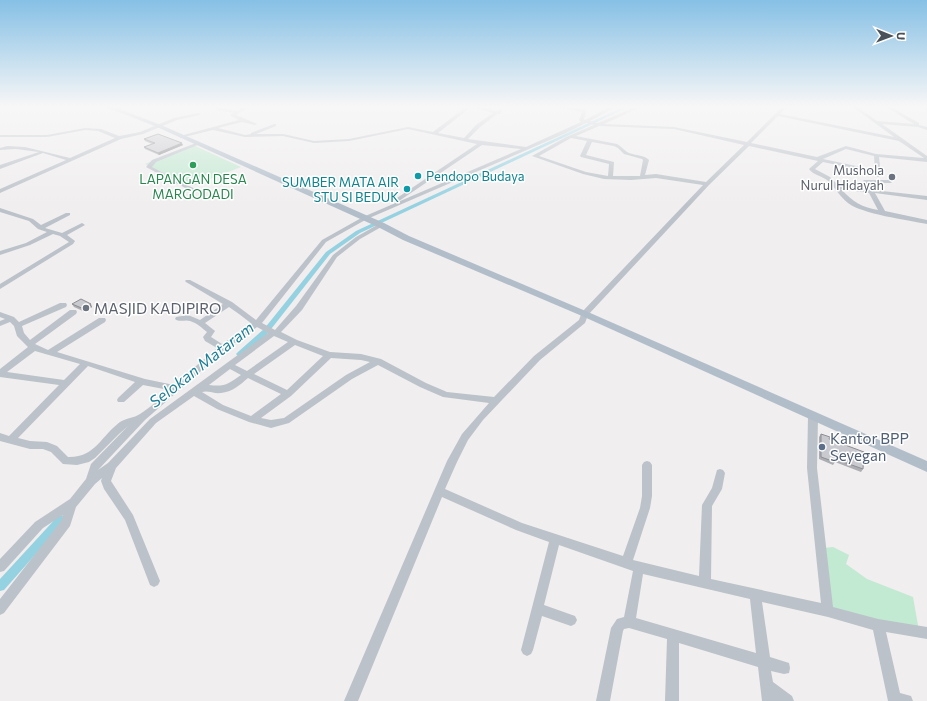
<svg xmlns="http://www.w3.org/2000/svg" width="927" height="701" font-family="Commissioner,sans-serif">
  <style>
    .green { fill: #c2e9d1 }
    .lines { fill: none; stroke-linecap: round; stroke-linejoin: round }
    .canal { fill: #94d1e1; fill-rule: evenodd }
    .minor { fill: #bbc2c9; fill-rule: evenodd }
    .major { fill: #b1beca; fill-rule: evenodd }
    .wall { fill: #adaeb3 }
    .shaded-wall { fill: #8d8d92 }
    .building { fill: #c9cad0; stroke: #8d8d92 }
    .leisure-dot { fill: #2e9e5b; stroke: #fff; stroke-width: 1.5 }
    .culture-dot { fill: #0f9aa8; stroke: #fff; stroke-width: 1.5 }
    .worship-dot { fill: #6b7280; stroke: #fff; stroke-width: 1.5 }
    .service-dot { fill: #5c6f8a; stroke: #fff; stroke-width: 1.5 }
    .labels { text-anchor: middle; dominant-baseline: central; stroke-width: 3; stroke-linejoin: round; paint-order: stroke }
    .far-worship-label { font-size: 13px; fill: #5b616d; stroke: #fff; text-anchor: end }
    .far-culture-label { font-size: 13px; fill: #0d838f; stroke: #fff; text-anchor: start }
    .far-leisure-label { font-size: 13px; fill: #27864d; stroke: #fff }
    .worship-label { font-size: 15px; fill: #5b616d; stroke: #fff; text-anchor: start }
    .service-label { font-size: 15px; fill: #4e5e75; stroke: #fff; text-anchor: start }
    .water-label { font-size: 16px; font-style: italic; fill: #1d7f97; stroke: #fff }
  </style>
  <rect width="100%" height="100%" fill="#f0eeee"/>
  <g class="green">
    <polygon points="193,145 241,167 192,186 145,164"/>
    <polygon points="833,547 849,555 846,564 867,579 913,597 919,631 836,614 831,604 824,548"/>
  </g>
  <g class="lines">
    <g class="canal">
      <polygon points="623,107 629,107 360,233 330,254 268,333 242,356 238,356 236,354 238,352 264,329 326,252 356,231"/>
      <polygon points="61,515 64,516 66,519 64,522 4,590 0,591 0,579 58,516"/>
    </g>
    <g class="minor">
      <path d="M217,107L238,111L244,107H250L236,115L257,124L255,125L242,122L218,128L245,135L251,134V133L274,124H276V126L256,134H283L314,141L349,139L408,127L433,132L466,107H471L438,133L464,138L476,125L493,113L474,107H482L496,111L500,109L502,110L500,114H497L480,127L468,139L526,147L581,122L579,120L582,112L557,107H569L587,110L584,119L585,120L610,107H616L590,121L598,123L635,107H641L604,124L674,127L747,142L782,107H787L780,114L894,137L853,107H858L877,121L914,124L886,107H891L919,123V125L927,127V130L918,127L882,124L927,156V162L879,157L881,175L878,177L876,176L875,173L823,162L815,169L830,177L838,185L867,189L863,181L864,180H889L892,182L891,183H870L873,190L927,196V200L875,193L885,211L927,220V224C907,220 862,214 848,203C840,197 835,187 827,180C822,176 813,175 809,169L818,161L749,146L709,185L588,315L585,323L540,360L483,420L468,440L457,462L445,489L522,523L623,556L640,508L642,496V465L644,462L647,461L650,462L652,465V496L650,508L633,560L699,576L702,505L712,488L717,470L720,469L723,470L725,473L722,489L712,506L711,579L821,603L807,468L808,417L810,415L813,414L816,415L818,417L817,468L833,607L878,619L927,627V639L886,632L900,693L911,696L913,701H888L873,630L828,617L762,602L770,657L789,663L790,668L789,673L784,674L771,671L773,682L792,696L794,701H762L758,667L679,643V701H665L667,639L629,628L624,629L623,631L610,701H596L611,628L617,619L624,617L633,571L559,545L544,605L575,616L577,620L575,624L571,626L542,616L533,650L531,654L527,656L523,654L521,650L549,542L516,530L442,497L358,701H344L447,461L462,434L489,403L443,397L420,387L378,365L352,379L289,423L271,428L249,422L217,409L194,396L156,423L116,468L111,481L133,515L160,581L158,585L154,587L150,585L125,520L104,489L101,481L102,478L95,484L76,507L70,526L4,613L0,615V599L61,521L63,515L43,528L4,571L0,572V559L35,522L70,499L86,479L91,464L128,426L119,434L95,458L89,462L77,465L63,464L51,452L43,449H30L0,441V433L9,436L59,385L0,377V369L28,347L17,336L14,326L10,322L0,326V321L5,319L0,317V312L14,317L19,322L60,303H66L67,305L66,307L22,326L24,333L30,340L70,310H76L77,312L76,314L35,344L48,350L99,318H105L106,320L105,322L57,352L145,379L174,385L217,348L205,341L203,337L207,332C202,328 197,323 190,321C185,319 180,323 175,319L176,317L188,315L200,320L223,304L186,282L185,281L186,280H190L232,302L256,320L322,240L363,217L521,149L482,145L399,201L397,200V198L477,144L408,129L349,141L314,143L283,136L245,137L213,130L180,138V136L239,120L231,116V114L234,113L217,110ZM778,116L899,141L924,158L876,154L846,146L817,157L751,143ZM586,123L594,125L566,137L532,156L583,174L604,179L631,180L656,178L703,185L582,312L579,320L534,356L494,397L447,392L426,383L381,359L361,354L330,352L297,340L281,332L302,310L337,257L360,239L383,226V224H379L356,237L333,255L296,306L275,330L262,323L326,242L367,219L566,133ZM599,126L674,129L744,145L706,182L656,174L645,175L649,160C643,154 634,156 627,152C623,149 621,146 617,144L576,136ZM571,138L587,141L580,156L581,157L609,164L608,176L586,172L539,156ZM592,142L614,146L618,148L624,154L642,159L643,160L640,176H613L614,162L586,155ZM846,149L874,156L875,170L823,159ZM841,189L869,193L878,210C861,207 853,202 841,189ZM229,307L239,314L252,324L222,344L211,337L215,331L205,323ZM257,327L268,333L150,419L108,463L98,470L145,420L225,350ZM274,336L288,342L247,371L235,365ZM295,345L323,356L287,390L254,374ZM35,351L80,364L64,380L7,372ZM331,358L361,360L370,362L346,375L284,418L271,420L261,418L291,396ZM88,366L135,382L118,398L117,400L118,402H124L143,385L169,390C160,398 150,408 140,414C134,418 126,418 120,422C101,436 95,458 68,457L57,446L47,442L30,441L18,438ZM230,369L241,375C228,384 225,387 209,385ZM248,378L281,394L251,416L223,405L202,392C208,390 214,394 221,393C232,392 240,385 248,378ZM643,574L750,599L756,653L636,618Z"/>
      <polygon points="198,113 200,113 200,115 177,120 143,134 121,139 0,193 0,189 66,160 43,153 0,169 0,165 39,152 16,149 0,150 0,148 7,146 25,147 70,158 115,138 98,131 85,130 47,137 0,137 0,135 47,135 85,128 101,129 119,136 140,132 174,118"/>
      <polygon points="196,143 200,144 156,162 152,167 195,189 195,191 191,191 146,167 152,160"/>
      <polygon points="0,208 33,219 41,225 66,213 70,213 70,215 45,228 62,233 82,223 85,225 67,235 75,241 73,244 0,289 0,284 69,242 60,236 53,234 30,245 0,255 0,251 26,243 47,232 38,229 29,221 0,212"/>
    </g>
    <polygon class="major" points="106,107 114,107 161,125 384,223 409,236 588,312 927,461 927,472 582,316 403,240 378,227 157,127"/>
  </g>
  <g class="wall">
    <polygon points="144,139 183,145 159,155 145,149 144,147 152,144 145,141"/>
    <polygon points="72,304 92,307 85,312 74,307"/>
    <polygon points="821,434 863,469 861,472 835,462 833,465 819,459 819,437"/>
  </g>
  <g class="shaded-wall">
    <polygon points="182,143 183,145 159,155 158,153"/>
    <polygon points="91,304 92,307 85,312 84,309"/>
  </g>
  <g class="building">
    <polygon points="158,134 182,143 158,153 144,147 155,143 144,139"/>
    <polygon points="81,299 91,304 84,309 72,304"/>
    <polygon points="821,434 830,437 829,439 864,452 863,469 835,459 835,462 821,457"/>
  </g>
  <linearGradient id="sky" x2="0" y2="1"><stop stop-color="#86c0e5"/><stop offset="0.52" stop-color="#f8f7f7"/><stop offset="1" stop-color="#f8f7f7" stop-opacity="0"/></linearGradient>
  <rect width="927" height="205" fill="url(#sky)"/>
  <circle class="leisure-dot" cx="193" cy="165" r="4"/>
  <g class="culture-dot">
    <circle cx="418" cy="176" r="4"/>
    <circle cx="407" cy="189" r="4"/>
  </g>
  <g class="worship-dot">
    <circle cx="892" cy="177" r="4"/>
    <circle cx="86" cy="308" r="4"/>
  </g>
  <circle class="service-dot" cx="822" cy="447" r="4"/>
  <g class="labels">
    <g class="far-worship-label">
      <text x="884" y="170">Mushola<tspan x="884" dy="15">Nurul Hidayah</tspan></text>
    </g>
    <g class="far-culture-label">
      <text x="426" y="176">Pendopo Budaya</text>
      <text x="399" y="182" text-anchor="end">SUMBER MATA AIR<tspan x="399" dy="15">STU SI BEDUK</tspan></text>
    </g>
    <g class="far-leisure-label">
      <text x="193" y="179">LAPANGAN DESA<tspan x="193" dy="15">MARGODADI</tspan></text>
    </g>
    <g class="worship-label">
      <text x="94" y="308">MASJID KADIPIRO</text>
    </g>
    <g class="service-label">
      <text x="830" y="438">Kantor BPP<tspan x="830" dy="17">Seyegan</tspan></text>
    </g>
    <g class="water-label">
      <text transform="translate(201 364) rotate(-38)">Selokan Mataram</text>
    </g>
  </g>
  <g transform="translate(891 36) rotate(91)" stroke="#ffffff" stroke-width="3" paint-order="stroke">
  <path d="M0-3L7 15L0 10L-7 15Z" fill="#495159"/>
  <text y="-6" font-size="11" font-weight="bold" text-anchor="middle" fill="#495159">U</text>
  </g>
</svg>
